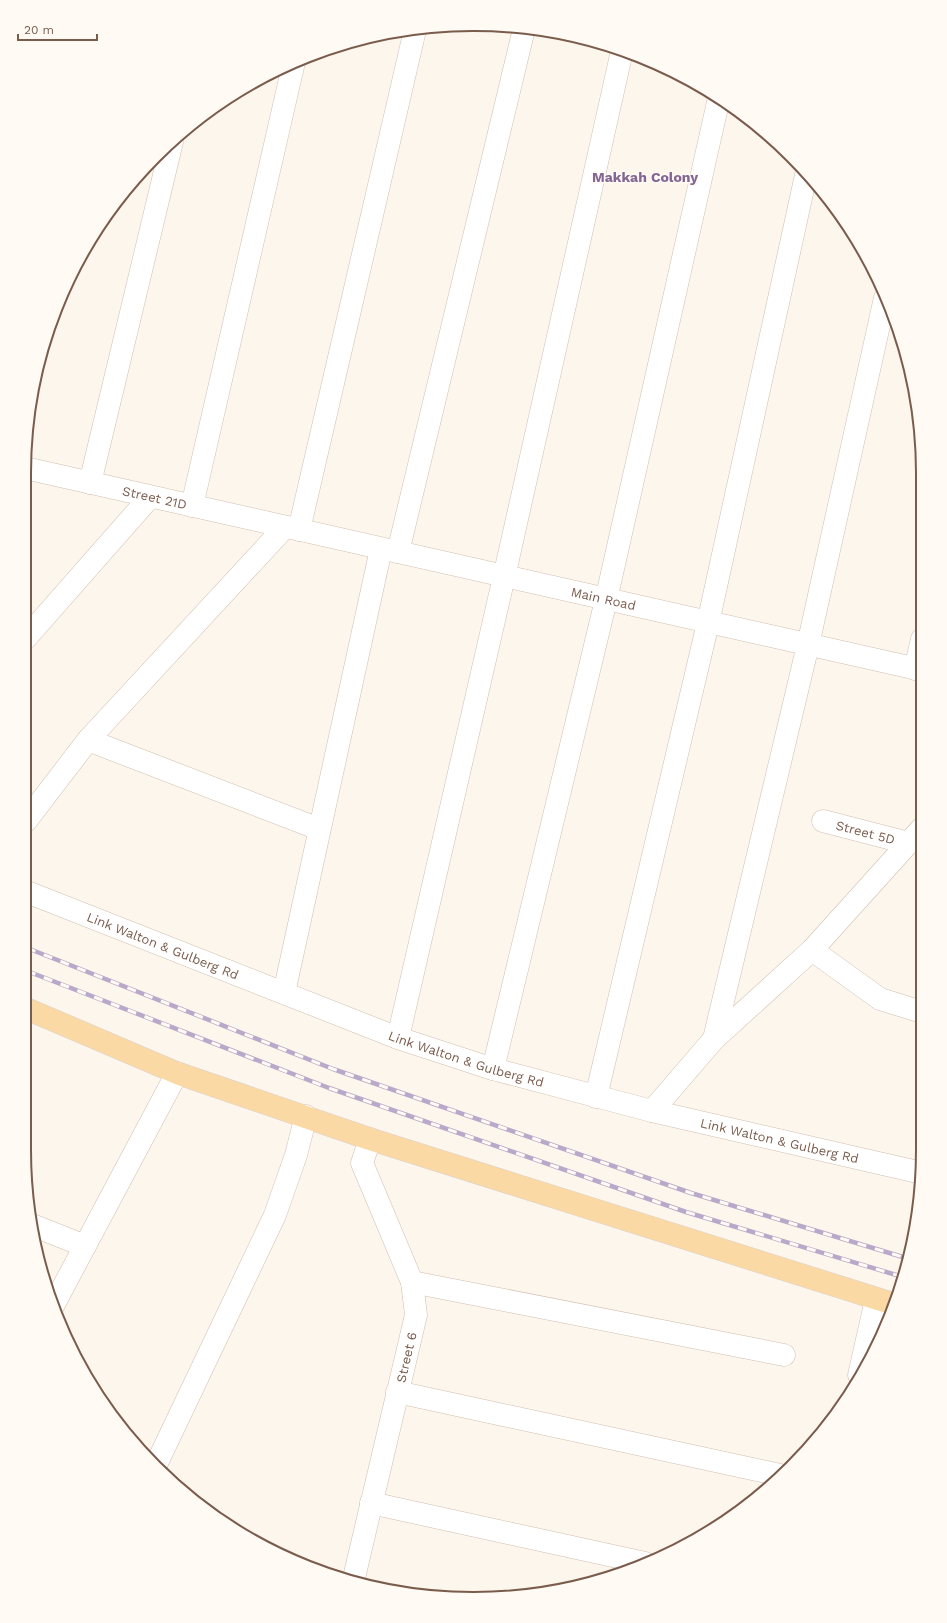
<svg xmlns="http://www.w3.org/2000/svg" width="947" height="1623" font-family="'Work Sans',sans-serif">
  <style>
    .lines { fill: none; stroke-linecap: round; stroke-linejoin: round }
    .minor-casing { stroke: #d1beb0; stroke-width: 23 }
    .major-casing { stroke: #dad1cd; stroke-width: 23 }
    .minor { stroke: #fff; stroke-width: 22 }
    .major { stroke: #fbd9a5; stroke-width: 22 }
    .rail-casing { stroke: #b9a8c9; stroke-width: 4.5 }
    .rail { stroke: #fffaf3; stroke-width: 3; stroke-dasharray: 9; stroke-linecap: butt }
    .labels { text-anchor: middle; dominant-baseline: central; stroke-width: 3; stroke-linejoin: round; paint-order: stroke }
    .street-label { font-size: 13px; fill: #7a5c4d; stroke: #fffaf3 }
    .neighbourhood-label { font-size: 14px; font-weight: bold; fill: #846695; stroke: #fffaf3 }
    .rim { fill: none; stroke: #7a5c4d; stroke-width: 2 }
  </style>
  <rect width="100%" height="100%" fill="#fdf6ec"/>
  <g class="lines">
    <defs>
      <g id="minor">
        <path id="s1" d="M25,468L922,670"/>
        <polyline points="90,483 172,142"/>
        <polyline points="192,506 294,62"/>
        <polyline points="299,530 415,30"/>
        <polyline points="398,552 524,29"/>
        <polyline points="26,638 150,497"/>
        <polyline points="915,669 922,639"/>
        <polyline points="88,740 319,829"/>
        <polyline points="26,821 88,740 285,527"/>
        <path id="s2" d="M823,821L908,843"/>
        <path id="s3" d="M27,892L398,1038L493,1069L652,1111L922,1173"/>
        <polyline points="812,950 880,999 922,1012"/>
        <polyline points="284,993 381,549"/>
        <polyline points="398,1038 504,577 622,51"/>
        <polyline points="714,1039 812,950 922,828"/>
        <polyline points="493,1069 606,600 719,98"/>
        <polyline points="596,1097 708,623 806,175"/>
        <polyline points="652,1111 714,1039 808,645 885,298"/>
        <polyline points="32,1225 85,1246"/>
        <polyline points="412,1282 784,1355"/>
        <polyline points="53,1306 177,1073"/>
        <polyline points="859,1375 876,1300"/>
        <polyline points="397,1392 780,1475"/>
        <polyline points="155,1467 275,1215 296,1155 306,1116"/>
        <polyline points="371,1503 645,1563"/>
        <path id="s4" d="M353,1582L416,1315L412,1282L362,1163L370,1139"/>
      </g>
      <polyline id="major" points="27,1009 177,1073 370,1139 894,1304"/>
    </defs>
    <use href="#minor" class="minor-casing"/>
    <use href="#major" class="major-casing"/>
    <use href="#minor" class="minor"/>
    <use href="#major" class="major"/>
    <defs>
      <g id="rail">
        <polyline points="27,948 333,1069 691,1193 906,1258"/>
        <polyline points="27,971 329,1088 686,1212 903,1277"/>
      </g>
    </defs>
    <use href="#rail" class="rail-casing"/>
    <use href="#rail" class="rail"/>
  </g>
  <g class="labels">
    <g class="street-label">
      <text stroke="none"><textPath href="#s1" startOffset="133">Street 21D</textPath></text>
      <text stroke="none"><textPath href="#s1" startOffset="593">Main Road</textPath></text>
      <text stroke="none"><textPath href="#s2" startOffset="44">Street 5D</textPath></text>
      <text stroke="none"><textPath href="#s3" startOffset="146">Link Walton &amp; Gulberg Rd</textPath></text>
      <text stroke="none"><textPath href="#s3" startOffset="470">Link Walton &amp; Gulberg Rd</textPath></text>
      <text stroke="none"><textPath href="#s3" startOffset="794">Link Walton &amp; Gulberg Rd</textPath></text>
      <text stroke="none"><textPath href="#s4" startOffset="231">Street 6</textPath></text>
    </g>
    <g class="neighbourhood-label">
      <text x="645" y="177">Makkah Colony</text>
    </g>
  </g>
  <path d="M0 0H947V1623H0ZM473 31H474A442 442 0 0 1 916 473V1150A442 442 0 0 1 474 1592H473A442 442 0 0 1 31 1150V473A442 442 0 0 1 473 31Z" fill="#fffaf3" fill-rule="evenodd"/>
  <path class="rim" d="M473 31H474A442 442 0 0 1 916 473V1150A442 442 0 0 1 474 1592H473A442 442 0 0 1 31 1150V473A442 442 0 0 1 473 31Z"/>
  <path d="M18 34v6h79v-6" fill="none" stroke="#7a5c4d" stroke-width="2"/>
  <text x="24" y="34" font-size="12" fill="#7a5c4d" stroke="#fffaf3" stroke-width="3" paint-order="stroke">20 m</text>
</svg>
